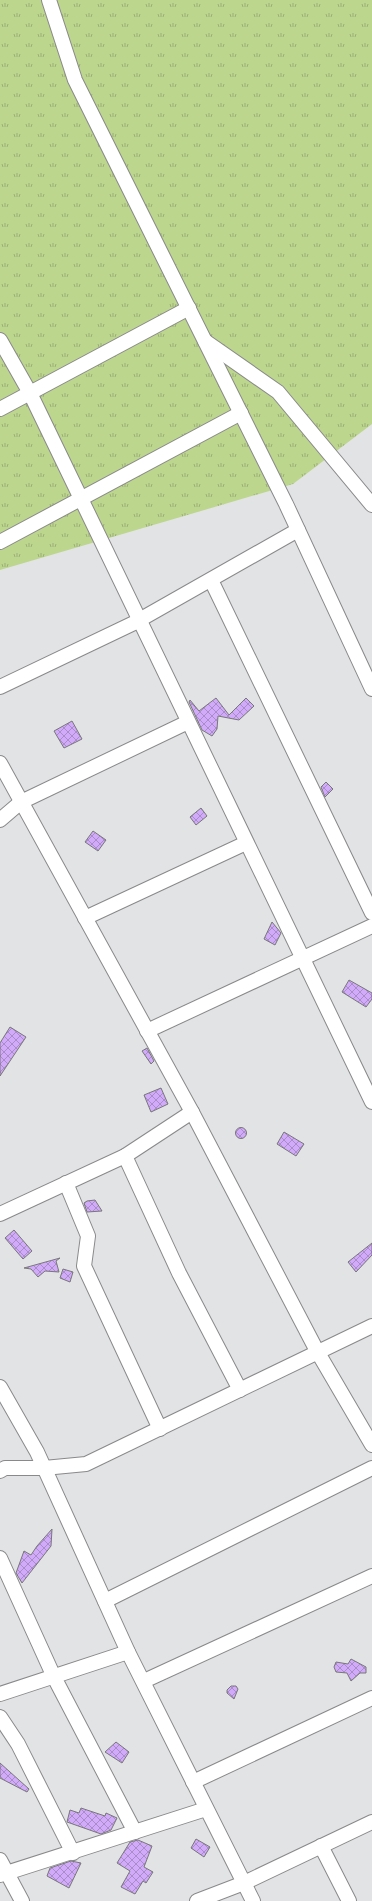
<svg xmlns="http://www.w3.org/2000/svg" width="372" height="1901" font-family="Merriweather,serif">
  <style>
    .grass { fill: url(#grass-tufts) }
    .building { fill: url(#building-cross-hatch); stroke: #787779 }
    .lines { fill: none; stroke-linecap: round; stroke-linejoin: round }
    .street-casing { stroke: #89898b; stroke-width: 16 }
    .street { stroke: #fff; stroke-width: 14 }
  </style>
  <defs>
    <pattern id="grass-tufts" width="24" height="20" patternUnits="userSpaceOnUse"><rect width="24" height="20" fill="#bdd68e"/><path d="M3 7l-1-3M5 7V3M7 7l1-3M15 17l-1-3M17 17v-4M19 17l1-3" fill="none" stroke="#9baf75"/></pattern>
    <pattern id="building-cross-hatch" width="8" height="8" patternUnits="userSpaceOnUse"><rect width="8" height="8" fill="#d1aaf9"/><path d="M0 0l8 8M0 8l8-8" fill="none" stroke="#ab8ccb"/></pattern>
  </defs>
  <rect width="100%" height="100%" fill="#e2e3e5"/>
  <polygon class="grass" points="0,0 372,0 372,424 293,484 0,570"/>
  <g class="building">
    <polygon points="216,698 229,715 246,698 254,706 239,720 218,716 217,729 212,736 202,730 189,702 190,700 199,711"/>
    <polygon points="72,721 82,739 64,748 54,731"/>
    <polygon points="326,782 333,789 325,797 321,787"/>
    <polygon points="201,808 207,816 196,825 190,817"/>
    <polygon points="93,831 106,840 98,851 85,842"/>
    <polygon points="272,922 281,933 275,945 264,939"/>
    <polygon points="349,980 372,993 372,999 366,1007 342,992"/>
    <polygon points="10,1027 26,1037 0,1076 0,1043"/>
    <polygon points="147,1048 154,1061 151,1064 142,1051"/>
    <polygon points="161,1088 168,1104 151,1112 144,1095"/>
    <circle cx="241" cy="1133" r="5.5"/>
    <polygon points="284,1132 304,1144 296,1156 277,1144"/>
    <polygon points="95,1200 102,1211 87,1212 84,1203 87,1201"/>
    <polygon points="14,1230 32,1251 23,1259 5,1238"/>
    <polygon points="372,1243 372,1255 356,1272 348,1262"/>
    <polygon points="60,1258 56,1261 59,1272 45,1271 38,1277 31,1269 24,1268"/>
    <polygon points="63,1269 73,1272 70,1282 60,1278"/>
    <polygon points="52,1529 51,1546 22,1583 16,1573 24,1551 31,1555 37,1546"/>
    <polygon points="351,1659 366,1667 366,1673 360,1673 351,1681 347,1673 336,1672 334,1667 336,1662 348,1664"/>
    <polygon points="231,1686 236,1686 238,1689 234,1699 227,1693 227,1690"/>
    <polygon points="116,1742 129,1752 122,1763 105,1752"/>
    <polygon points="0,1763 29,1789 27,1792 0,1778"/>
    <polygon points="81,1808 105,1816 106,1813 117,1818 111,1830 101,1834 67,1822 70,1810 79,1813"/>
    <polygon points="196,1839 210,1847 204,1857 191,1848"/>
    <polygon points="138,1840 152,1846 144,1867 153,1872 146,1883 143,1881 135,1894 121,1887 130,1871 117,1863 130,1842"/>
    <polygon points="71,1861 81,1863 69,1888 47,1876 50,1868"/>
  </g>
  <g class="lines">
    <defs>
      <g id="street">
        <polyline points="49,0 75,80 286,504 372,689"/>
        <polyline points="0,340 30,393 372,1102"/>
        <polyline points="205,341 278,392 372,505"/>
        <polyline points="0,409 189,308"/>
        <polyline points="0,542 241,413"/>
        <polyline points="211,580 372,913"/>
        <polyline points="0,687 134,623 298,530"/>
        <polyline points="0,763 192,1112 317,1351 372,1445"/>
        <polyline points="0,820 21,802 188,722"/>
        <polyline points="85,918 246,843"/>
        <polyline points="147,1031 372,926"/>
        <polyline points="125,1156 179,1273 240,1390"/>
        <polyline points="66,1183 88,1236 84,1266 160,1429"/>
        <polyline points="0,1214 125,1156 192,1112"/>
        <polyline points="0,1387 37,1452 128,1652 253,1901"/>
        <polyline points="0,1471 5,1468 44,1468 86,1464 372,1326"/>
        <polyline points="0,1558 54,1677 135,1832"/>
        <polyline points="105,1601 372,1468"/>
        <polyline points="144,1681 372,1576"/>
        <polyline points="0,1694 128,1652"/>
        <polyline points="0,1717 18,1744 73,1853"/>
        <polyline points="193,1782 372,1698"/>
        <polyline points="321,1846 349,1901"/>
        <polyline points="0,1860 22,1901"/>
        <polyline points="0,1875 206,1809"/>
        <polyline points="197,1901 244,1883 372,1822"/>
      </g>
    </defs>
    <use href="#street" class="street-casing"/>
    <use href="#street" class="street"/>
  </g>
</svg>
